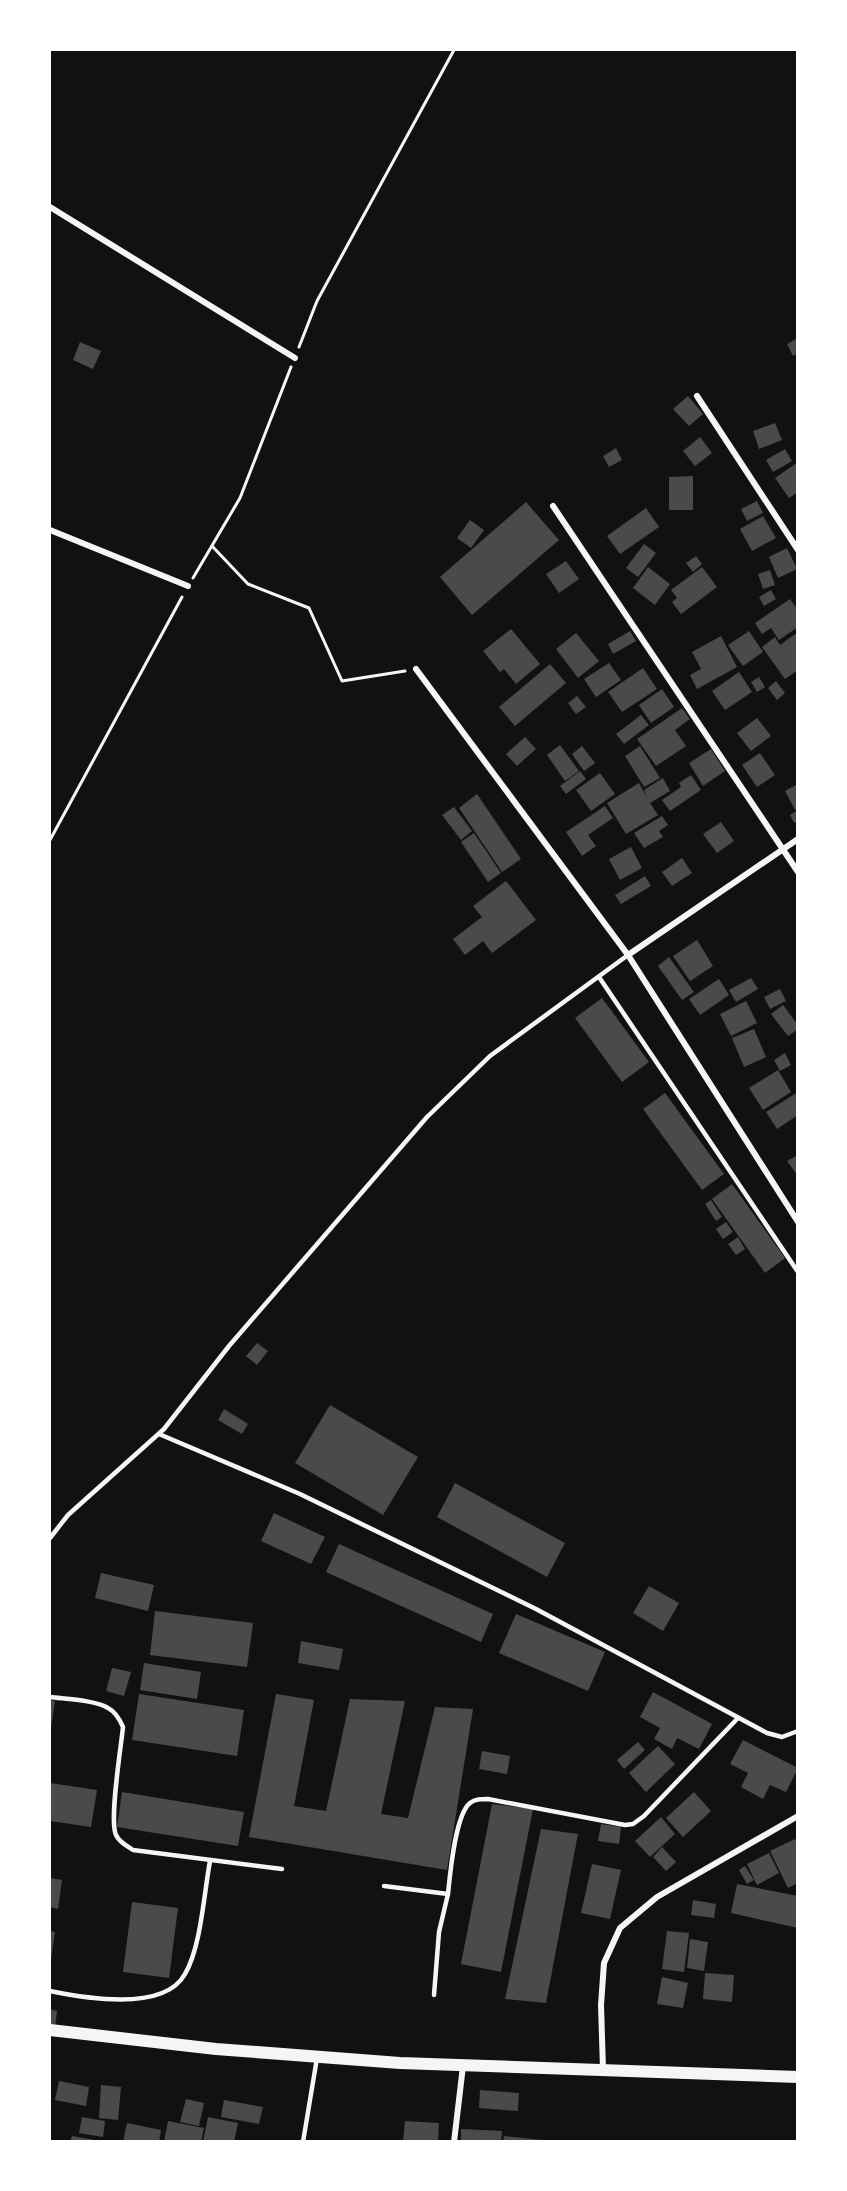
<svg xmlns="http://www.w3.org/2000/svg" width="847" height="2191" font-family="Commissioner,sans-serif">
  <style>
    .building { fill: #4a4a4a }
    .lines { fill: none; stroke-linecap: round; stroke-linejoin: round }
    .path { stroke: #f5f5f5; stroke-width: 3 }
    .service { stroke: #f5f5f5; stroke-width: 4.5 }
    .minor { stroke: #f5f5f5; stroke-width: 6 }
    .secondary { stroke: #f5f5f5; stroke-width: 12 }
  </style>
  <rect width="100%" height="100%" fill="#111"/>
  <g class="building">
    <polygon points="798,338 798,353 793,356 787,344"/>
    <polygon points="80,342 101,351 93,369 73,360"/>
    <polygon points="688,396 703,414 689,426 673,409"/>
    <polygon points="775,423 782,440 759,449 753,431"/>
    <polygon points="700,437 712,453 695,466 683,451"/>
    <polygon points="616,448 622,460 609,467 603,456"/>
    <polygon points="785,449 792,461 773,472 766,460"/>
    <polygon points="798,462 798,492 789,498 775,478"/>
    <polygon points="693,476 693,510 669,510 669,477"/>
    <polygon points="757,501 763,513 747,521 741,509"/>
    <polygon points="526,502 559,540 472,615 440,577"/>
    <polygon points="646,508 659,527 620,554 607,536"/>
    <polygon points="763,516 776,538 752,551 740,529"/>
    <polygon points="470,520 484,530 471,548 457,538"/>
    <polygon points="644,544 656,553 638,577 626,568"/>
    <polygon points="787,548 797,569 778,578 769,557"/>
    <polygon points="696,556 702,564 693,572 686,563"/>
    <polygon points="566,561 579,579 559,593 546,574"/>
    <polygon points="648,567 670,584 655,605 633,588"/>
    <polygon points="702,567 717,587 681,614 672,602 677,598 671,590"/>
    <polygon points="770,570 775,585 763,589 758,574"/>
    <polygon points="771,590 776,599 764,606 759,597"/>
    <polygon points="790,599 798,610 798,627 779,640 771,628 762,634 755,623"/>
    <polygon points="511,629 540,664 516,684 504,669 500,672 483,651"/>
    <polygon points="630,631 636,641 613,654 608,644"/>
    <polygon points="749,631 763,652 743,666 728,645"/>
    <polygon points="576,633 599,661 578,678 556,649"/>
    <polygon points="795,634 798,637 798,670 785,679 762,647 775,637 780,645"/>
    <polygon points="721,636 737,667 697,689 690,675 701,669 692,652"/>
    <polygon points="609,663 621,680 596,697 584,679"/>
    <polygon points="550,664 566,683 515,726 499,707"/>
    <polygon points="643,668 657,689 622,712 608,692"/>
    <polygon points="739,672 752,692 725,710 712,691"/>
    <polygon points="759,677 765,687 757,692 751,682"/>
    <polygon points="776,681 785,693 777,700 768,688"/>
    <polygon points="662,689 674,707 651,723 639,705"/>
    <polygon points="577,696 586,707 576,714 568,703"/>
    <polygon points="682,708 690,719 675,730 686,746 656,766 637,739"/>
    <polygon points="641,715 649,725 624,744 616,734"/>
    <polygon points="757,718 771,736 751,751 737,733"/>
    <polygon points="525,737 536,749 517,766 506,754"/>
    <polygon points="560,745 579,771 565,781 547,755"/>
    <polygon points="582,746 595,763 584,771 572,754"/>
    <polygon points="640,746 660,778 644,787 625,756"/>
    <polygon points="711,749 725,771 703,786 689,763"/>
    <polygon points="760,753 775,775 757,787 742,765"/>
    <polygon points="580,771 586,779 566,794 560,786"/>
    <polygon points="600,773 615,794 591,811 576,790"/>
    <polygon points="691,775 701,790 670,811 662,800 681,787 679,783"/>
    <polygon points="663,778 670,791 650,803 658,815 626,834 607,803 639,783 647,798 644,790"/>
    <polygon points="798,784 798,808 795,810 785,791"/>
    <polygon points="477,794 521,859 502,872 459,808"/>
    <polygon points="605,806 613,818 588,835 596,846 582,856 566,832"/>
    <polygon points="454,807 472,831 461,840 442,815"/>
    <polygon points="798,810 798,821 794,823 790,815"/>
    <polygon points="662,816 668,825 659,831 663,837 644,848 634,833"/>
    <polygon points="721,822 734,841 717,853 703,834"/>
    <polygon points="474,833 501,873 488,882 461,842"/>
    <polygon points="631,847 642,868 620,880 609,859"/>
    <polygon points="682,858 692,873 672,886 662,872"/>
    <polygon points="645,876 651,886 621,904 615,895"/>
    <polygon points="506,881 536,920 492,953 483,941 465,955 453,939 482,917 473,906"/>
    <polygon points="697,940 713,966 690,981 673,956"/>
    <polygon points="669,957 694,992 682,1000 658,966"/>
    <polygon points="751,978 758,989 736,1002 729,990"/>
    <polygon points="719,979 729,995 700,1015 689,999"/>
    <polygon points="780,989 786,1001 770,1009 764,997"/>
    <polygon points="602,998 649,1062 622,1082 575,1018"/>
    <polygon points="746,1001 757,1023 731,1036 720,1014"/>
    <polygon points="783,1005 798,1025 798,1029 788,1036 771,1014"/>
    <polygon points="754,1029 766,1057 744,1067 732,1038"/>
    <polygon points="785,1053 791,1065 780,1071 774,1060"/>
    <polygon points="778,1070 791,1092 763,1110 749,1088"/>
    <polygon points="798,1092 798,1115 777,1129 766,1112"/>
    <polygon points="665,1093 724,1174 702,1190 643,1109"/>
    <polygon points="798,1155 798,1176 787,1161"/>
    <polygon points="732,1184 785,1258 765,1273 712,1199"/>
    <polygon points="711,1200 722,1217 716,1221 705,1204"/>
    <polygon points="726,1222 733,1232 723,1239 716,1229"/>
    <polygon points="738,1237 745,1249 736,1255 728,1244"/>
    <polygon points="257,1343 268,1351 257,1365 246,1356"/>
    <polygon points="330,1405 418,1457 383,1515 295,1463"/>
    <polygon points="224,1409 248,1424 242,1434 218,1420"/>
    <polygon points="455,1483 565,1543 547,1577 437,1517"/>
    <polygon points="274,1513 325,1537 311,1564 261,1541"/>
    <polygon points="339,1544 493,1614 481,1642 326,1572"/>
    <polygon points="101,1573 154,1585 148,1611 95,1598"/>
    <polygon points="649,1586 679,1603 663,1631 633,1613"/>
    <polygon points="155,1611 253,1623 247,1667 150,1655"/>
    <polygon points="516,1614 605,1652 588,1691 499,1653"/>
    <polygon points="301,1641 343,1649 339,1670 298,1663"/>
    <polygon points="144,1663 201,1672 197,1699 140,1690"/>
    <polygon points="112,1668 131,1672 124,1696 106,1691"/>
    <polygon points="653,1692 712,1724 699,1749 677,1738 672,1749 654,1739 660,1728 640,1717"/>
    <polygon points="139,1694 244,1710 237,1756 132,1740"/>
    <polygon points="276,1694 314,1700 294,1806 326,1811 350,1699 405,1701 381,1814 408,1818 435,1707 473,1709 447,1870 249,1837"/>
    <polygon points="50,1700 55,1701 51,1727 50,1727"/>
    <polygon points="743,1740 798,1768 786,1792 770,1785 763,1799 741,1787 748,1773 730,1764"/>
    <polygon points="638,1742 645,1750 624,1769 617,1760"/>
    <polygon points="658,1746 675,1764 646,1792 629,1773"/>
    <polygon points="482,1751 510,1756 507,1774 479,1769"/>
    <polygon points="50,1783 97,1790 91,1827 50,1821"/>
    <polygon points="122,1792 244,1812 238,1846 117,1827"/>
    <polygon points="694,1792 711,1811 683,1837 666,1818"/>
    <polygon points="492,1804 533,1809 501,1972 461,1964"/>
    <polygon points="661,1817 675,1834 650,1857 635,1841"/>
    <polygon points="601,1824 621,1827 619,1844 598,1841"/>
    <polygon points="541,1829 578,1834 546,2003 505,1999"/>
    <polygon points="795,1839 798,1844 798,1883 788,1888 770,1851"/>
    <polygon points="662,1847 676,1862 666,1871 653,1857"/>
    <polygon points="769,1853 779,1873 757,1885 747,1864"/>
    <polygon points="592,1864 621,1870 610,1919 581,1913"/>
    <polygon points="745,1866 754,1880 747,1884 739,1870"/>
    <polygon points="50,1878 62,1880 58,1909 50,1907"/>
    <polygon points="737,1884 798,1896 798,1928 731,1913"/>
    <polygon points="693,1900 716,1904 714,1918 691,1915"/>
    <polygon points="132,1902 178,1908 169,1978 123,1972"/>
    <polygon points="50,1931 55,1932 51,1959 50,1959"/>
    <polygon points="667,1931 689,1933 684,1972 662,1969"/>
    <polygon points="690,1939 708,1942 704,1971 687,1968"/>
    <polygon points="705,1973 734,1975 732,2002 703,1999"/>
    <polygon points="662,1977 688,1983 683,2008 657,2004"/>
    <polygon points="50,2009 57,2011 55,2028 50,2027"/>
    <polygon points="59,2081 89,2087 86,2106 55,2100"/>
    <polygon points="101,2085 121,2087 118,2120 99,2118"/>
    <polygon points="480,2090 519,2093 518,2111 479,2108"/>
    <polygon points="186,2099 204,2103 199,2126 180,2122"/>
    <polygon points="224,2100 263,2107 259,2124 221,2117"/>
    <polygon points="82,2117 105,2121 103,2137 79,2133"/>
    <polygon points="208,2117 238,2123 234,2142 203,2142"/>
    <polygon points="168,2121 204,2128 201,2142 164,2142"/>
    <polygon points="405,2121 439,2123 438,2142 403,2142"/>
    <polygon points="127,2123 161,2130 159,2142 123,2142"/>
    <polygon points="461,2129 502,2131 501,2142 461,2142"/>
    <polygon points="72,2136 95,2140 94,2142 70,2142"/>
    <polygon points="504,2136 543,2140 543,2142 503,2142"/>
  </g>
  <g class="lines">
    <g class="path">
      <polyline points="299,347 317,301 454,50"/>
      <polyline points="212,546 248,584 309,608 342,681 405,671"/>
      <polyline points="193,578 240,498 291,367"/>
      <polyline points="50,840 182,597"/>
    </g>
    <g class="service">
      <polyline points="599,977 798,1272"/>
      <polyline points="159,1434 300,1494 536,1609 767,1733 782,1737 798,1731"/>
      <polyline points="50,1538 68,1515 164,1429 229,1346 427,1117 490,1056 628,955"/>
      <path d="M50,1697C65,1699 95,1700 108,1708C116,1712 120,1720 123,1727C121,1747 109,1821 116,1835C119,1842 127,1846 133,1850L282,1869"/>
      <polyline points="384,1886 448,1894 439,1932 434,1995"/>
      <path d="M448,1894C450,1875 455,1815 470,1803C475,1799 481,1799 488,1799L625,1825L633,1824L644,1816L738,1718"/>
      <path d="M50,1991C84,1998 164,2012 185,1974C201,1947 204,1893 210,1861"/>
      <polyline points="303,2142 317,2058"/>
    </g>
    <g class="minor">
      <polyline points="50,207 295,358"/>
      <polyline points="697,396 798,550"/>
      <polyline points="553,506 798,872"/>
      <polyline points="50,530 188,586"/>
      <polyline points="416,669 628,955"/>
      <polyline points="798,839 628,955 798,1222"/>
      <polyline points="603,2069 601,2005 604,1963 620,1928 657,1897 798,1816"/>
      <polyline points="454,2142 463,2066"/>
    </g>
    <polyline class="secondary" points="50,2030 216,2049 400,2063 798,2077"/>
  </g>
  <rect width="847" height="2191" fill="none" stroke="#ffffff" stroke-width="102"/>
</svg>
